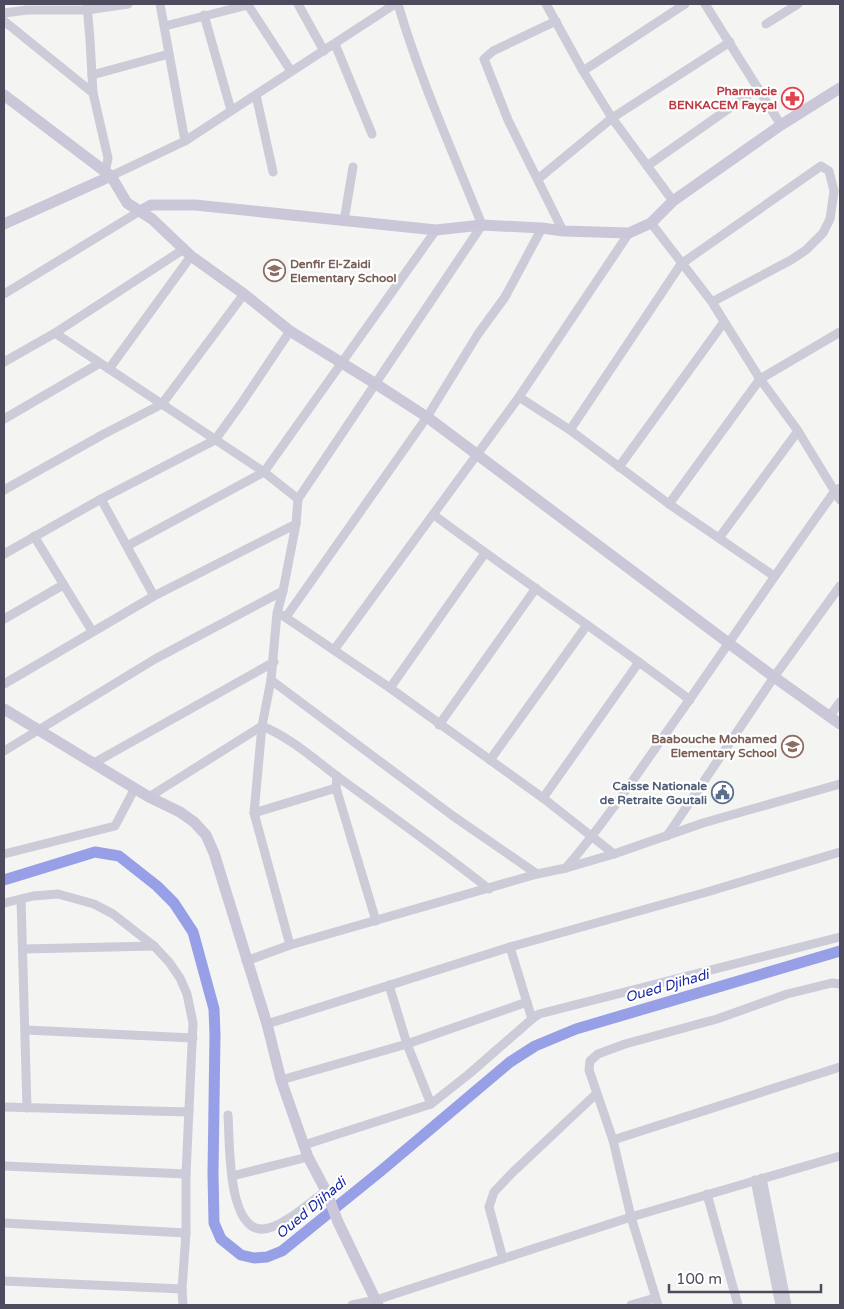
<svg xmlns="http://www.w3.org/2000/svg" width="844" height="1309" font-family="'Varela Round',sans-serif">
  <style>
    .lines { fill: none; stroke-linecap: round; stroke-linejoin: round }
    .canal { stroke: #979fe6; stroke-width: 11 }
    .street { stroke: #cccbd8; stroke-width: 9 }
    .secondary { stroke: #cbc7d9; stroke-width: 11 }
    .labels { text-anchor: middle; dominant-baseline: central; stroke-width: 4.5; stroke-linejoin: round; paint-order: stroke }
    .health-label { font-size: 12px; font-weight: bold; fill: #be3a42; stroke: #fff; text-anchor: end }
    .education-label { font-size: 12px; font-weight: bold; fill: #785e54; stroke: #fff; text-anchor: start }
    .service-label { font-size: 12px; font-weight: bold; fill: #4e5e75; stroke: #fff; text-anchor: end }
    .water-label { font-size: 14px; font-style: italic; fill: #1927a4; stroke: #fff }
  </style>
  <rect width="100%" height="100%" fill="#f4f4f2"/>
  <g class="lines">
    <polyline class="canal" points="4,880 95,852 119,856 157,886 174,903 193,932 214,1009 215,1035 213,1173 214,1223 221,1239 241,1255 254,1258 267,1257 282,1251 382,1170 510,1062 535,1046 576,1029 840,951"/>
    <g class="street">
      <polyline points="87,4 90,40 93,93 108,158 105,173"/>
      <polyline points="160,4 185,141"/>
      <polyline points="298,4 324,51"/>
      <polyline points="546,4 583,71 612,118 673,201"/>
      <polyline points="705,4 781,125"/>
      <polyline points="4,13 27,10 87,10 128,4"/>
      <polyline points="204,15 231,110"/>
      <polyline points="4,21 93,93"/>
      <polyline points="556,21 493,51 484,59 508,120 563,231"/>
      <polyline points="766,24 798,4"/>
      <polyline points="165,26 248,5 291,71"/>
      <polyline points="335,44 372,134"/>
      <polyline points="583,71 685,4"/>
      <polyline points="92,75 169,54"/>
      <polyline points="256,95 273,172"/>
      <polyline points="647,166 758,88"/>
      <polyline points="111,176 185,141 395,4"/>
      <polyline points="538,179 612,118 730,42"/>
      <polyline points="344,221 353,167"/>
      <polyline points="651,223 712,302 760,379 798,431 840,500"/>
      <polyline points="4,294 140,211"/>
      <polyline points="55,333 264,472 298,499 296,524 283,591 277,613 271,680 453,816 537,874"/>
      <polyline points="4,362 55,333 184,249"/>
      <polyline points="109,369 191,256"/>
      <polyline points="519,397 570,430 669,504 774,576"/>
      <polyline points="4,419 100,363"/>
      <polyline points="570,430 681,264 821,166 829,171 834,191 830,219 823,233 806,250 791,260 712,302"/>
      <polyline points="619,467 724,322"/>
      <polyline points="4,490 102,435 162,404 244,294"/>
      <polyline points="101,499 154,596"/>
      <path d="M298,499L482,225C453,152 420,80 398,4"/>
      <polyline points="669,504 760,379 840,332"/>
      <path d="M434,515C518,578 606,636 690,700"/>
      <polyline points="34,536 92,631"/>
      <polyline points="719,538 798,431"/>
      <polyline points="127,546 264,472 436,230"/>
      <polyline points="4,554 101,499 215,440 241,404 290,331"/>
      <polyline points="282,615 390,688 543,798 614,854"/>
      <polyline points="286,617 427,417 478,334 505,297 542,228"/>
      <polyline points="4,619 63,585"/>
      <polyline points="334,650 519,397 629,233"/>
      <polyline points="271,680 262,726 254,813 290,945"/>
      <polyline points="4,684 154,596 296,524"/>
      <polyline points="390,688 485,553"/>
      <polyline points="829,717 840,702"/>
      <polyline points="439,725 536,588"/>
      <polyline points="4,751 155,659 283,591"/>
      <polyline points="490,760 587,625"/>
      <polyline points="94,763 274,662"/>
      <polyline points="337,776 336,788 376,921"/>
      <path d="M149,797L262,726C291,738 314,759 338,777C389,814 440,850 489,889"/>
      <polyline points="543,798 639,662"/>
      <polyline points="254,813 336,788"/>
      <polyline points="667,836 774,677 840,586"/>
      <polyline points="4,854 115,826 135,788"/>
      <path d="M566,868C600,828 629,786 659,743C718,660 775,574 835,491L840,488"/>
      <polyline points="21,899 27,1108"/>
      <polyline points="4,903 33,896 58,894 94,904 113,914 154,946 169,962 180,978 187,994 193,1023 186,1174 186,1233"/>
      <polyline points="510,947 532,1019"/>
      <polyline points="24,949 154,946"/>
      <polyline points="246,961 290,945 537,874 566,868 614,854 703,823 840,784"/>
      <polyline points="389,985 407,1044 431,1104"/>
      <polyline points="267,1024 510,947 707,892 840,852"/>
      <polyline points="26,1030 193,1038"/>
      <polyline points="281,1080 407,1044 527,1002"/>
      <polyline points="4,1107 189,1112"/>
      <path d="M228,1115C230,1141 226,1245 272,1227C290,1221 310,1202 326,1191"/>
      <polyline points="613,1140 840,1067"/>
      <polyline points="304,1145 431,1104 469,1074 532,1019 539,1014 840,937"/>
      <polyline points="4,1166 186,1174"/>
      <polyline points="232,1176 308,1157"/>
      <polyline points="762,1178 787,1305"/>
      <polyline points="755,1180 780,1305"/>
      <polyline points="707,1194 738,1305"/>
      <polyline points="4,1223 186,1233 182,1289 183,1305"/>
      <polyline points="503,1259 489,1207 494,1192 512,1173 596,1094"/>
      <polyline points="4,1281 182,1289"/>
      <polyline points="352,1305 376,1300 631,1217 840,1156"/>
      <polyline points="631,1305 655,1298"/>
      <polyline points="658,1305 631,1217 613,1140 589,1070 590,1061 598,1054 625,1044 717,1019 787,994 832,983 840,984"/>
    </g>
    <g class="secondary">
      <polyline points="4,95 111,176 127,203 152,219 191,256 244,294 290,331 376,384 427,417 774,677 840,724"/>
      <polyline points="140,211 151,205 195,205 436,230 482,225 542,228 563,231 629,233 651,223 673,201 781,125 840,88"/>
      <polyline points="4,224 111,176"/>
      <polyline points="4,709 149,797 180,812 194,822 206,835 214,853 267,1024 281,1080 308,1157 326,1191 338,1222 378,1305"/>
    </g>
  </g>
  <defs>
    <symbol id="pharmacy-ring" viewBox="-11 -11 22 22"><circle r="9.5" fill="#fff" stroke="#e0444e" stroke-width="1.5"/><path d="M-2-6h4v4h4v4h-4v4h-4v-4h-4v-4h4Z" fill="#e0444e"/></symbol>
    <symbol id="school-ring" viewBox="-11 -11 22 22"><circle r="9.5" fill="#fff" stroke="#8d6e63" stroke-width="1.5"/><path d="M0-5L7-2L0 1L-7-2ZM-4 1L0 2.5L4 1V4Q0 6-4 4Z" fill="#8d6e63"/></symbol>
    <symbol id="civic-ring" viewBox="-11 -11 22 22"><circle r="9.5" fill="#fff" stroke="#5c6f8a" stroke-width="1.5"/><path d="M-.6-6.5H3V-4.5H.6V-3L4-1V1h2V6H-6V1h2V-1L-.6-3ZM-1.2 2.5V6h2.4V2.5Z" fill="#5c6f8a"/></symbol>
  </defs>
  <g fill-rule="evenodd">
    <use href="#pharmacy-ring" x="780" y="86" width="25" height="25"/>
    <use href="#school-ring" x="262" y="258" width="25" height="25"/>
    <use href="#school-ring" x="780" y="734" width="25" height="25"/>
    <use href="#civic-ring" x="710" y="780" width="25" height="25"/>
  </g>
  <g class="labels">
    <g class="health-label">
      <text x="777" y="91">Pharmacie<tspan x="777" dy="14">BENKACEM Fayçal</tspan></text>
    </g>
    <g class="education-label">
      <text x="290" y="264">Denfir El-Zaidi<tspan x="290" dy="14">Elementary School</tspan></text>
      <text x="777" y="739" text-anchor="end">Baabouche Mohamed<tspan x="777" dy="14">Elementary School</tspan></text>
    </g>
    <g class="service-label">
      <text x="707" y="786">Caisse Nationale<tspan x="707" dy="14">de Retraite Goutali</tspan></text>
    </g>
    <g class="water-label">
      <text transform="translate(667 986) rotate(-16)">Oued Djihadi</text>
      <text transform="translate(311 1208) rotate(-40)">Oued Djihadi</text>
    </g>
  </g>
  <rect width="844" height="1309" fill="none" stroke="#4f4b5e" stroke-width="10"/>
  <path d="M669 1284v8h152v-8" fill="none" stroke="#4f4b5e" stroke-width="2.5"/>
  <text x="676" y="1284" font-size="15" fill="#4f4b5e" stroke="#ffffff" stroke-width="4" paint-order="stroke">100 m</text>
</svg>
